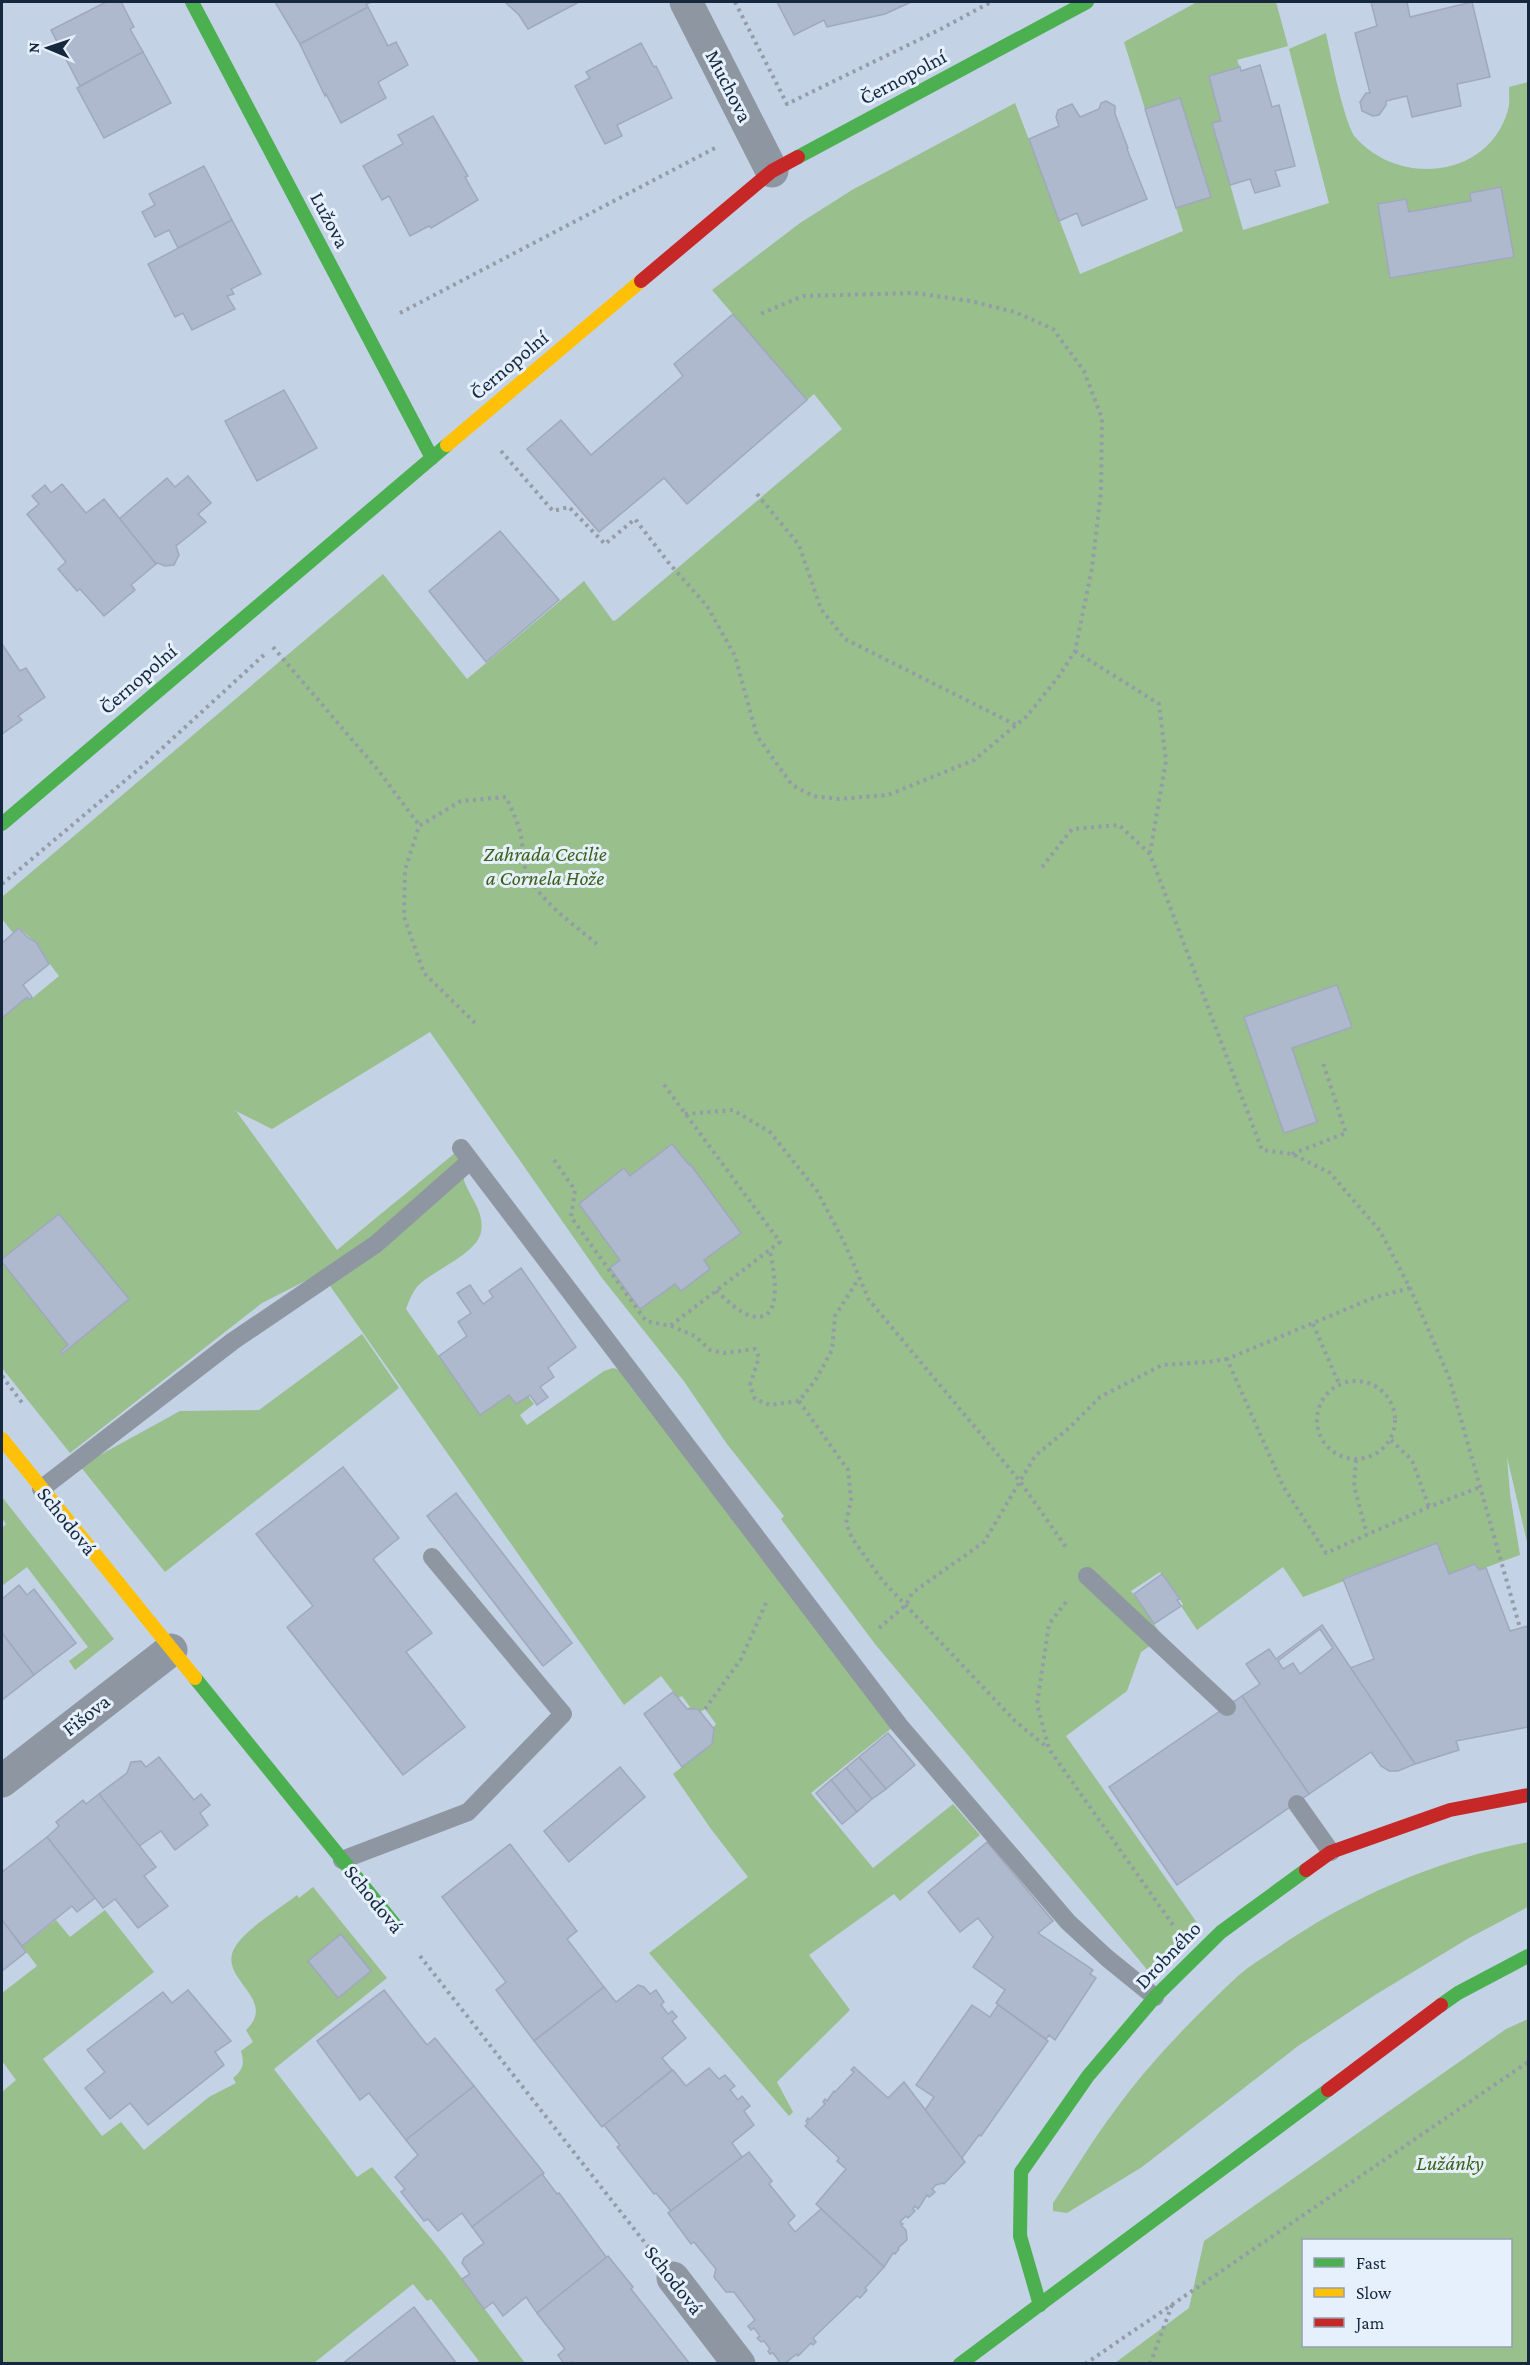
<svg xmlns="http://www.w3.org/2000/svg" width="1530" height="2365" font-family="'Crimson Pro',serif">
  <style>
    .green { fill: #98bf8c; fill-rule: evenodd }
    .building { fill: #afb9ce; stroke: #9fa8bc; stroke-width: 1.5; fill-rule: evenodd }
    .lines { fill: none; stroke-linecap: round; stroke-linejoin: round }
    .path { stroke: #939ca7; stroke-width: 4; stroke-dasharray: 3 4.5; stroke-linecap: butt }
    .lane { stroke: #8e96a1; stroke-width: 18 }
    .street { stroke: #8e96a1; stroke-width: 33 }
    .fast { stroke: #4caf50; stroke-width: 14 }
    .slow { stroke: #ffc107; stroke-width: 14 }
    .jam { stroke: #c62828; stroke-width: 14 }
    .labels { text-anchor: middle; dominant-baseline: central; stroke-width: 6; stroke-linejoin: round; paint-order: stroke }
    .street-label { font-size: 21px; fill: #15283e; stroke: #e6f0fc }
    .park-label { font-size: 21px; font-style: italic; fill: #3b6118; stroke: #e6f0fc }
  </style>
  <rect width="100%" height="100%" fill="#c3d2e5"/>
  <g class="green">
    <path d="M1197,2H1276L1288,46L1237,60L1240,67L1209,76L1221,121L1213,124L1243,230L1329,203L1289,49L1326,33C1330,52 1345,127 1356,138C1400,187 1489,178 1508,110C1510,103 1509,94 1509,87L1528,82V1546L1507,1457L1510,1494L1520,1555L1479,1570L1475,1564L1449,1574L1437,1544L1343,1578L1344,1581L1303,1597L1283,1567L1197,1630L1181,1606L1183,1604L1160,1572L1131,1591L1163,1637L1141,1652L1127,1691L1066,1736L1200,1927L1150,1973L875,1644L781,1519L784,1516L727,1444L683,1380L602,1278L430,1032L272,1129L236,1111L337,1250L461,1148C462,1158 462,1171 464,1180C469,1197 485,1211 481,1232C477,1253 437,1269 422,1282C413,1289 410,1299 406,1309L480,1415L509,1395L516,1404L528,1396L534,1404L520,1415L527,1425L604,1371L613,1368L623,1371L893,1727L811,1793L873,1868L953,1804L980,1835L900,1901L894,1894L809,1955L850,2010L777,2082L793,2112L789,2116L649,1953L748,1877L711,1829L673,1774L682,1767L716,1724L705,1709L700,1712L698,1709H687L690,1707L682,1696L678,1698L661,1676L624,1705L321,1273L262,1303L70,1453L2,1368V1018L27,997L30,1000L59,976C51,966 44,956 37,944C33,939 25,934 20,928L13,933L2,919V897L383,574L467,679L584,581L613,621L616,620L842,429L814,394L807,400L712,290L800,223L852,190L1015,103L1080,274L1183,231L1176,208L1210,197L1180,98L1145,109L1124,42ZM1337,985L1352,1027L1292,1048L1317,1121L1285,1132L1245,1017Z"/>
    <polygon points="362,1334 399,1388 165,1572 80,1466 180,1411 259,1410"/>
    <polygon points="2,1497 114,1639 75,1670 69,1661 88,1647 27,1567 2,1586 2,1528 6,1524 2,1518"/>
    <path d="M1528,1842V1907L1469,1938L1375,1995L1298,2046L1142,2167L1067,2213L1053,2211V2203C1074,2172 1093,2139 1116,2109C1150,2062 1196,2015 1239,1975C1250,1965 1263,1958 1276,1949C1350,1897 1439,1859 1528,1842Z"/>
    <path d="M313,1887L387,1978L274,2069L357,2177L372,2167L443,2253L525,2363H476L479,2361L431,2299L427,2301L413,2284L314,2363H2V2092L16,2080L2,2061V1993L37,1966L22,1946L56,1920L70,1937L105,1910L154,1972L43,2059L102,2136L121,2122L144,2150L209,2097L236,2083L233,2078C243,2070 245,2064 241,2051L253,2042L246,2030C278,2000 221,1980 233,1951C241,1931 280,1909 297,1895L299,1898Z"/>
    <path d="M1528,2019V2363H1115L1189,2308L1204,2241L1506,2029ZM1510,2240V2346H1304V2240Z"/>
  </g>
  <g class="building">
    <polygon points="106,2 121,2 134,27 130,29 143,52 80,86 51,30"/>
    <polygon points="275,2 372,2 366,4 368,7 300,44"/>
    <polygon points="505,2 579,2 528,29 519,15"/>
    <polygon points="777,2 911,2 885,14 827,27 824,20 794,35"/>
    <polygon points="1371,2 1407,2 1410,17 1472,2 1490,77 1457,84 1461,106 1412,117 1407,96 1386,101 1386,105 1379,115 1373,116 1362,111 1360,102 1366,93 1370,93 1355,33 1377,26"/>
    <polygon points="368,7 388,46 396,42 408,65 378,82 386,98 341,123 326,94 325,96 300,44"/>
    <polygon points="641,43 654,67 656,66 672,98 617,125 622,136 605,144 575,86 590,78 586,72"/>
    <polygon points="143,52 171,103 104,138 77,88"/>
    <polygon points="1260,65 1272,107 1279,105 1295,166 1275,171 1280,186 1255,193 1250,179 1230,185 1212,123 1221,121 1209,76 1240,67 1241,71"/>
    <polygon points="1180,98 1211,197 1176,208 1145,109"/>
    <polygon points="1106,101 1115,106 1115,114 1128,148 1127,149 1147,199 1082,226 1077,213 1059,221 1029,139 1059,126 1056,117 1058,110 1072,104 1080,117 1099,109 1101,103"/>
    <polygon points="433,116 468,176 465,177 478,200 431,228 429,226 410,236 389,196 382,200 363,166 403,144 398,135"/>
    <polygon points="204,166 232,220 178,248 169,230 155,237 142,212 155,205 149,194"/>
    <polygon points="1501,187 1514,257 1390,278 1378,204 1406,199 1409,212 1471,201 1470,193"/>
    <polygon points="232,220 261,274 231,289 234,294 227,296 235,309 192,330 183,313 175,317 148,264"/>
    <polygon points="733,314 807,400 687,504 664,478 599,532 527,449 561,420 591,455 683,376 674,364"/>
    <polygon points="284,390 317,448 257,481 225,421"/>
    <polygon points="188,476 211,503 198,514 206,522 176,546 179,555 174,565 165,566 158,563 156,564 119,519 167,478 175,487"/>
    <polygon points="62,484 86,513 104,499 156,564 131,585 135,590 104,616 80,589 77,591 58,569 66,562 27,514 39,504 32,496 45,485 51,493"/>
    <polygon points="500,531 559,600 486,662 429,591"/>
    <polygon points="2,644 20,671 26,668 45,697 18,716 22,720 2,734"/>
    <polygon points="19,928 27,937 36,942 49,964 23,985 32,997 30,1000 27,997 2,1018 2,943"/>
    <polygon points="1337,985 1352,1027 1292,1048 1317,1122 1284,1133 1244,1017"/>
    <polygon points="672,1144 689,1165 690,1164 741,1233 704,1260 710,1269 681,1291 675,1284 640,1309 610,1268 620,1260 579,1204 624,1168 630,1176"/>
    <polygon points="59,1214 129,1299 62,1354 60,1352 68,1345 2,1262 2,1259"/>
    <polygon points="521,1268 576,1347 548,1368 554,1377 540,1387 548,1397 537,1405 530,1395 516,1404 509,1395 480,1415 439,1356 467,1336 458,1322 471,1313 457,1293 470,1285 483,1304 493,1297 489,1291"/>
    <polygon points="343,1467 399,1538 373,1559 432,1633 406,1652 465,1727 403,1775 287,1627 313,1606 256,1534"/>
    <polygon points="456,1493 572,1643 543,1666 427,1516"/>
    <polygon points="1437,1543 1449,1574 1475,1564 1479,1570 1486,1568 1510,1631 1528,1626 1528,1727 1456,1741 1459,1750 1415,1764 1350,1668 1374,1659 1343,1579"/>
    <polygon points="1162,1574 1180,1599 1177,1600 1181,1606 1154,1624 1134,1594"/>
    <polygon points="19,1585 27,1595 34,1589 76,1643 34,1675 2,1633 2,1599"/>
    <path d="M1322,1625L1415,1764L1398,1771H1389L1381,1766L1371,1752L1309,1794L1242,1696L1260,1684L1246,1664L1269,1649L1276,1659ZM1320,1629L1333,1648L1300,1674L1293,1663L1283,1669L1278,1661Z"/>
    <polygon points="2,1633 34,1675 2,1700"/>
    <polygon points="673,1692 687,1709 698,1709 714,1729 712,1744 682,1767 644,1714"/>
    <polygon points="1242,1696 1309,1794 1177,1885 1109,1787"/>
    <polygon points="888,1733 915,1765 886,1789 859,1757"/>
    <polygon points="159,1757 194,1800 201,1794 210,1805 200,1813 208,1825 175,1850 161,1831 139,1846 99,1794 127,1773 131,1762 141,1761 146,1767"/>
    <polygon points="859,1757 886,1789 872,1799 846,1768"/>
    <polygon points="620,1767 645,1797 569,1862 544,1831"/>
    <polygon points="846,1768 872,1799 857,1812 831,1780"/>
    <polygon points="831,1780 857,1812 842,1824 816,1793"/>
    <polygon points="99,1794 156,1867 144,1876 168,1906 138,1928 115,1899 103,1908 47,1837 59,1826 56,1822 83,1800 86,1804"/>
    <polygon points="47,1837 95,1898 77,1912 72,1906 22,1946 2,1920 2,1872"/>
    <polygon points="987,1842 1053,1921 1038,1933 1093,1970 1090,1974 1096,1978 1055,2040 1049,2035 1046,2039 996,2003 1005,1990 973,1967 993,1937 978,1918 960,1932 928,1892"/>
    <polygon points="510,1844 577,1931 567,1939 604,1987 534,2041 496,1990 506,1982 442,1897"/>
    <polygon points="2,1920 26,1952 2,1971"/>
    <polygon points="341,1934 371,1971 338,1998 308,1961"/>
    <polygon points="638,1985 644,1987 650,1994 656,1990 664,2002 661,2005 668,2014 672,2011 677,2017 672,2021 686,2038 662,2058 672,2070 602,2127 534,2041 604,1987 616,2002"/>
    <polygon points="188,1990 231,2041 215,2052 224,2065 148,2125 130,2103 110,2119 85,2088 105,2072 87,2050 163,1992 172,2003"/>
    <polygon points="384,1990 427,2045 435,2038 474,2086 406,2140 369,2093 360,2100 317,2041"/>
    <polygon points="972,2005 990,2017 998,2005 1048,2041 981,2136 979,2135 961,2159 925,2110 934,2097 916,2085"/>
    <polygon points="854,2067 888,2098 904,2082 965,2162 944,2184 943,2183 936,2185 932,2189 935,2192 933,2194 929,2197 927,2195 918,2209 915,2206 913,2209 915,2211 908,2218 906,2216 900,2222 903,2224 901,2225 906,2230 907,2240 898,2248 899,2249 895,2254 893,2253 884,2267 816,2204 846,2169 837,2161 839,2158 805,2126 808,2123 806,2121 808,2118 809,2120 825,2104 823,2102 825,2099 827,2101 834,2091 835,2092 854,2072 851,2070"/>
    <polygon points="709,2068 719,2079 725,2075 735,2086 730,2090 738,2100 742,2096 750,2106 744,2111 754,2125 732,2143 742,2157 671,2211 656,2193 654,2194 617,2147 620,2145 604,2125 673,2070 686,2086"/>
    <polygon points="474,2086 544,2173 472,2227 462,2213 438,2231 428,2219 424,2221 401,2192 405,2189 395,2177 418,2155 406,2140"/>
    <polygon points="749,2152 772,2181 769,2184 795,2216 788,2223 795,2232 821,2209 884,2267 865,2288 867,2290 860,2298 857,2296 813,2338 816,2342 813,2345 811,2343 798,2356 797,2354 784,2364 778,2364 779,2361 773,2353 770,2354 768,2351 770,2349 764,2341 761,2342 757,2338 760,2336 754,2328 751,2330 748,2326 755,2320 734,2292 726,2292 714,2277 716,2269 694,2242 691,2244 668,2213"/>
    <polygon points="542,2174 557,2194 559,2193 607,2258 537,2313 526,2297 503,2316 493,2302 484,2309 462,2279 470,2274 462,2263 464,2258 484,2243 472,2227"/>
    <polygon points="608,2256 633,2287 631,2289 690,2364 574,2364 573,2362 564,2364 558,2355 565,2349 537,2313"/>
    <polygon points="414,2307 457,2364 342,2364"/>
  </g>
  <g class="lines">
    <g class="path">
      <polyline points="735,2 787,104 939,30 991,2"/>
      <polyline points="400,313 715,148"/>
      <polyline points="501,451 553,511 569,507 605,544 635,519 668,562 707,606 735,656 757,736 792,785 813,796 839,799 888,795 974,760 1027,716 1059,676 1075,651 1092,568 1101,492 1102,418 1084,371 1053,329 1015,312 970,301 915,293 803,296 758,315"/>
      <polyline points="757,494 799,545 821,609 845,639 1016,725"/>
      <polyline points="273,647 378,770 419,825"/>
      <polyline points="1075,651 1159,704 1166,761 1150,853"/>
      <polyline points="1042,867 1072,829 1119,825 1150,854 1262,1150 1292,1154 1330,1173 1380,1231 1410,1288 1449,1377 1520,1628"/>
      <polyline points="2,884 146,763 266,653"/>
      <path d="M475,1023L424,973L404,917L405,870L419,826L461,801L506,797C512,810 518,822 521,836C523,845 522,855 524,864C534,899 573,923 599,946"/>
      <polyline points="685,1114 733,1110 770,1132 817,1191 844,1242 869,1300 1019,1480 1068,1550"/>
      <polyline points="1292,1154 1346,1133 1322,1060"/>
      <polyline points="554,1160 575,1190 571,1217 646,1321 670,1326 780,1242 662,1082"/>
      <polyline points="1410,1288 1373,1298 1227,1359 1283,1486 1326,1553 1429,1507 1480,1487"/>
      <path d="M716,1291C726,1299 739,1313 751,1316C786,1325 773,1267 770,1251"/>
      <polyline points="1313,1324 1339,1384"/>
      <polyline points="671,1326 695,1336 710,1350 724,1353 755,1349 759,1357 750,1385 755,1399 770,1405 799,1401 815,1381 832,1350 835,1316 859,1278"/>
      <polyline points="2,1376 23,1404"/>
      <circle cx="1356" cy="1420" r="39"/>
      <polyline points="799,1401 848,1470 851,1500 846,1523 852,1538 882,1580 1015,1721 1048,1748"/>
      <polyline points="1391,1440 1412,1460 1429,1507"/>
      <polyline points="1356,1460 1354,1486 1367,1534"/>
      <polyline points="1066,1602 1049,1624 1037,1704 1049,1749 1173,1925"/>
      <polyline points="879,1628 906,1605 912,1593 984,1542 1035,1456 1069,1428 1100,1397 1162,1365 1208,1362 1227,1359"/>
      <polyline points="705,1709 741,1659 766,1603"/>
      <polyline points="420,1956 649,2248"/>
      <polyline points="1085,2364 1528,2062"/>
      <polyline points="1150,2364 1172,2305"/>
    </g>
    <g class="lane">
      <polyline points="461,1148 899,1725 1068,1922 1107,1958 1155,1997"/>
      <polyline points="41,1489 233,1341 376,1244 470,1161"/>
      <polyline points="1087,1576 1227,1707"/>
      <polyline points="1297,1804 1331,1852"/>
      <polyline points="342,1860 468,1812 563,1714 432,1557"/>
    </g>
    <g class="street">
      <polyline points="686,2 772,171"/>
      <polyline points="2,1781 171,1650"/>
      <polyline points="673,2278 739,2364"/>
    </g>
    <g class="fast">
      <polyline points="192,2 432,458"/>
      <polyline points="798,157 1087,2"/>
      <polyline points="2,824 447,445"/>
      <polyline points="195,1678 395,1925"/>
      <polyline points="1441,2005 1458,1993 1528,1956"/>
      <polyline points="1040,2305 1020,2236 1021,2172 1088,2076 1155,1997 1221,1932 1306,1870"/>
      <polyline points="960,2364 1328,2090"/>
    </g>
    <g class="slow">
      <polyline points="447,445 641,281"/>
      <polyline points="2,1439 195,1678"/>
    </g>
    <g class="jam">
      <polyline points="641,281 772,171 798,157"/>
      <polyline points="1306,1870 1331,1852 1450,1810 1528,1795"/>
      <polyline points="1328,2090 1441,2005"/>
    </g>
  </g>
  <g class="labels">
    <g class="street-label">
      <text transform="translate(903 77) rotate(-28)">Černopolní</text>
      <text transform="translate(729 86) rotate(63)">Muchova</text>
      <text transform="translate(330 220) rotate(62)">Lužova</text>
      <text transform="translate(509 365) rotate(-40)">Černopolní</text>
      <text transform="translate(138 679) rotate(-41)">Černopolní</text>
      <text transform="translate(67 1521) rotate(51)">Schodová</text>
      <text transform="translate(86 1715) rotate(-38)">Fišova</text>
      <text transform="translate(374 1899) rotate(51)">Schodová</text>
      <text transform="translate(1168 1955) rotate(-46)">Drobného</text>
      <text transform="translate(674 2280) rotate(52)">Schodová</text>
    </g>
    <g class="park-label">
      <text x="545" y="854">Zahrada Cecilie<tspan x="545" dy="24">a Cornela Hože</tspan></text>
      <text x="1450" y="2163">Lužánky</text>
    </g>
  </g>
  <rect width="1530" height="2365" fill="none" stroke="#15283e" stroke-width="6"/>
  <rect x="1302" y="2239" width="210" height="108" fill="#e6f0fc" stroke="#92a0b0" stroke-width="1.5"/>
  <rect x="1314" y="2258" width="30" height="9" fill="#4caf50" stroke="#92a0b0" stroke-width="1.5"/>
  <text x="1356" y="2269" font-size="18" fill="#15283e">Fast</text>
  <rect x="1314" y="2288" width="30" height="9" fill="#ffc107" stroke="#92a0b0" stroke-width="1.5"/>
  <text x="1356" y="2299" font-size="18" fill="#15283e">Slow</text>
  <rect x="1314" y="2318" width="30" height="9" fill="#c62828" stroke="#92a0b0" stroke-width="1.5"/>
  <text x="1356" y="2329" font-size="18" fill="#15283e">Jam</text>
  <g transform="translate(48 48) rotate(272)" stroke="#e6f0fc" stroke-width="4.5" paint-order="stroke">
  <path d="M0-4.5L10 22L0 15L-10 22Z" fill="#15283e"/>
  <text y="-9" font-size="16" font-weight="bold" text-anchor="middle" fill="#15283e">N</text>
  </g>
</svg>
